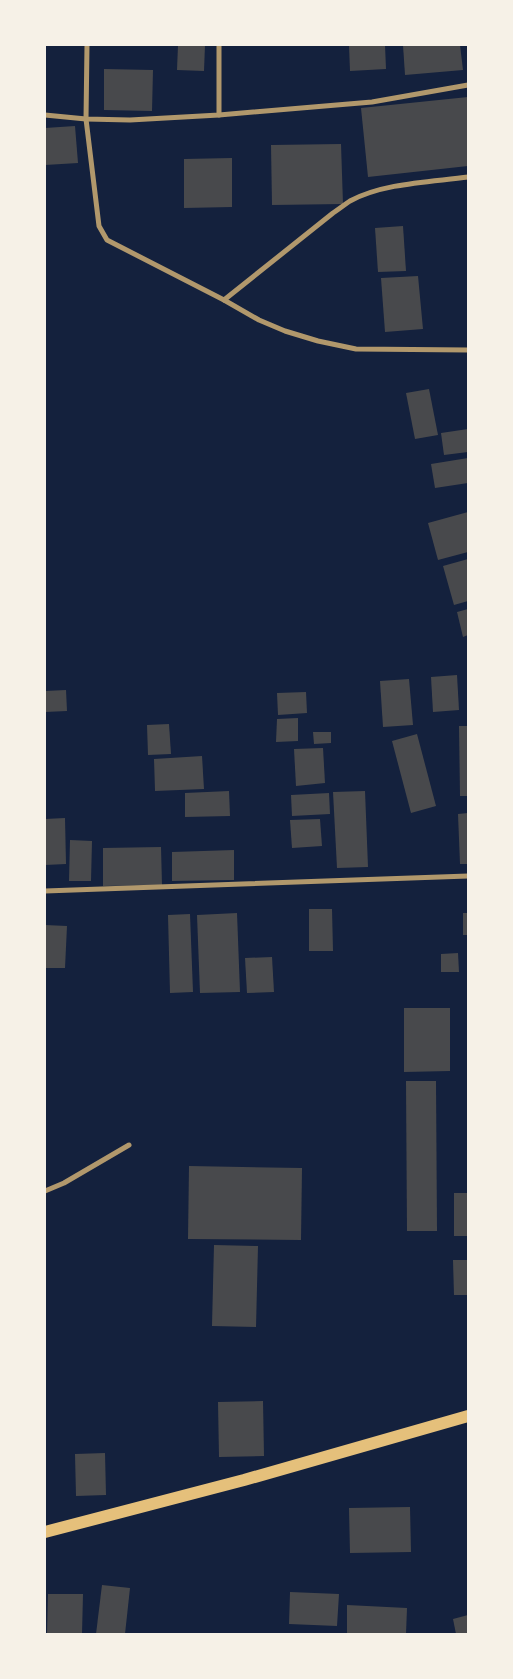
<svg xmlns="http://www.w3.org/2000/svg" width="513" height="1679" font-family="'Archivo Narrow',sans-serif">
  <style>
    .building { fill: #48494c }
    .lines { fill: none; stroke-linecap: round; stroke-linejoin: round }
    .minor { stroke: #b1986c; stroke-width: 5 }
    .primary { stroke: #e5c07b; stroke-width: 12 }
  </style>
  <rect width="100%" height="100%" fill="#14213d"/>
  <g class="building">
    <polygon points="178,45 205,45 204,71 177,70"/>
    <polygon points="349,45 385,45 386,69 350,71"/>
    <polygon points="403,45 460,45 463,70 405,75"/>
    <polygon points="104,69 153,70 152,111 104,110"/>
    <polygon points="468,97 468,166 368,177 361,108"/>
    <polygon points="75,126 78,163 45,165 45,128"/>
    <polygon points="341,144 343,204 272,205 271,145"/>
    <polygon points="232,158 232,207 184,208 184,159"/>
    <polygon points="403,226 406,271 378,272 375,228"/>
    <polygon points="418,276 423,329 385,332 381,278"/>
    <polygon points="429,389 438,435 415,439 406,393"/>
    <polygon points="468,429 468,452 444,455 441,433"/>
    <polygon points="468,458 468,483 435,488 431,464"/>
    <polygon points="468,512 468,552 438,560 428,523"/>
    <polygon points="468,559 468,601 454,605 443,566"/>
    <polygon points="468,609 468,635 463,637 457,612"/>
    <polygon points="457,675 459,710 433,712 431,677"/>
    <polygon points="409,679 413,725 383,727 380,681"/>
    <polygon points="66,690 67,711 45,712 45,691"/>
    <polygon points="306,692 307,713 278,715 277,693"/>
    <polygon points="298,718 298,741 276,742 277,719"/>
    <polygon points="169,724 171,754 148,755 147,725"/>
    <polygon points="459,726 468,726 468,796 460,796"/>
    <polygon points="313,732 331,732 331,743 314,744"/>
    <polygon points="417,734 436,806 411,813 392,741"/>
    <polygon points="323,748 325,783 296,786 294,749"/>
    <polygon points="202,756 204,789 155,791 154,759"/>
    <polygon points="229,791 230,816 185,817 185,793"/>
    <polygon points="365,791 368,867 337,868 333,792"/>
    <polygon points="329,793 330,814 292,816 291,795"/>
    <polygon points="468,813 468,864 460,864 458,814"/>
    <polygon points="65,818 66,864 45,865 45,819"/>
    <polygon points="320,819 322,846 292,848 290,820"/>
    <polygon points="70,840 92,841 91,881 69,881"/>
    <polygon points="161,847 162,885 103,886 103,848"/>
    <polygon points="234,850 234,880 172,881 172,852"/>
    <polygon points="309,909 332,909 333,951 309,951"/>
    <polygon points="237,913 240,992 200,993 197,915"/>
    <rect x="463" y="913" width="5" height="22"/>
    <polygon points="190,914 193,992 170,993 168,915"/>
    <polygon points="45,925 67,926 65,968 45,968"/>
    <polygon points="458,953 459,972 441,972 441,954"/>
    <polygon points="272,957 274,992 247,993 245,958"/>
    <polygon points="404,1008 450,1008 450,1071 404,1072"/>
    <polygon points="406,1081 436,1081 437,1231 407,1231"/>
    <polygon points="189,1166 302,1168 301,1240 188,1239"/>
    <rect x="454" y="1193" width="14" height="43"/>
    <polygon points="214,1245 258,1246 256,1327 212,1326"/>
    <polygon points="453,1260 468,1260 468,1295 454,1295"/>
    <polygon points="263,1401 264,1456 219,1457 218,1402"/>
    <polygon points="105,1453 106,1495 76,1496 75,1454"/>
    <polygon points="410,1507 411,1552 350,1553 349,1508"/>
    <polygon points="102,1585 130,1588 125,1634 96,1634"/>
    <polygon points="290,1592 339,1594 337,1626 289,1624"/>
    <polygon points="48,1594 83,1594 82,1634 47,1634"/>
    <polygon points="347,1605 407,1608 406,1634 347,1634"/>
    <polygon points="468,1615 468,1634 456,1634 453,1619"/>
  </g>
  <g class="lines">
    <g class="minor">
      <polyline points="87,45 86,119 99,226 107,240 224,300 259,320 285,331 318,341 356,349 468,350"/>
      <polyline points="45,115 86,119 130,120 219,115 372,102 468,85"/>
      <polyline points="219,115 219,45"/>
      <path d="M224,300L333,213C339,209 344,205 350,201C383,183 431,182 468,177"/>
      <polyline points="45,891 468,876"/>
      <polyline points="45,1191 64,1183 129,1145"/>
    </g>
    <polyline class="primary" points="45,1532 244,1480 468,1416"/>
  </g>
  <rect width="513" height="1679" fill="none" stroke="#f6f1e7" stroke-width="92"/>
</svg>
